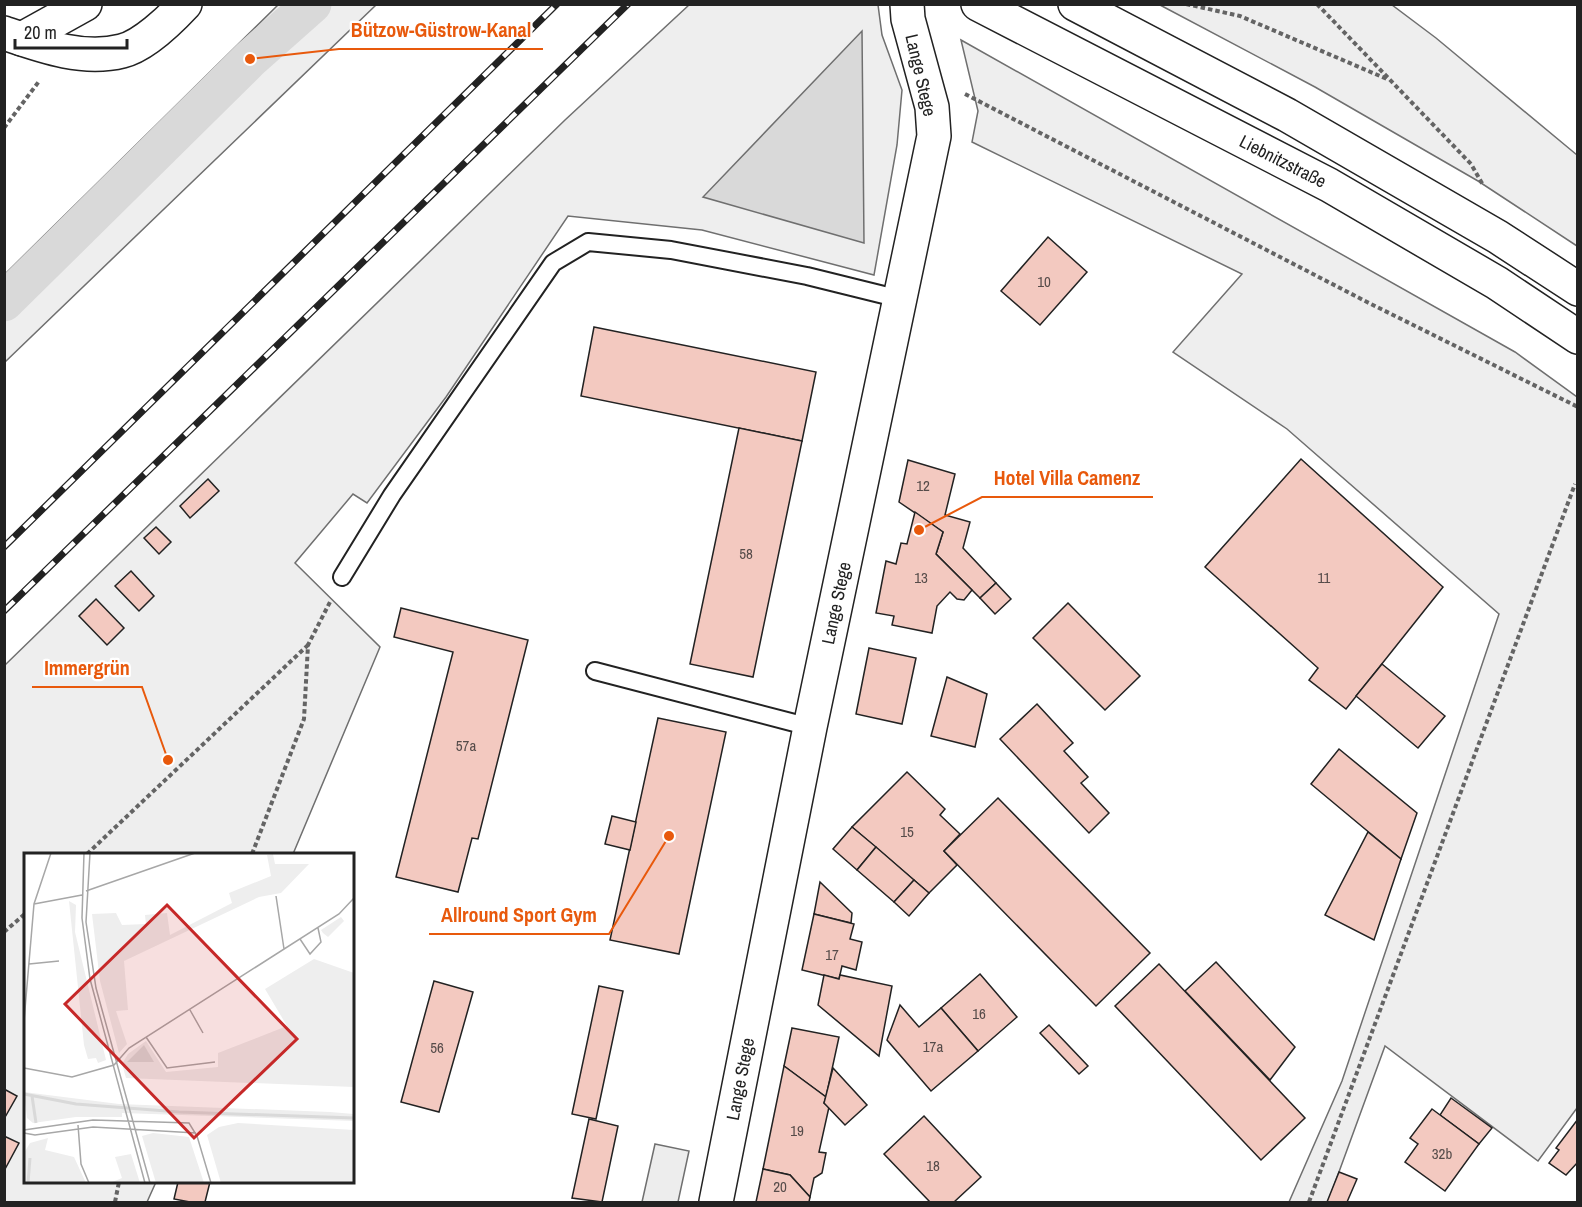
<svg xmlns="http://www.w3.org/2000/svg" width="1582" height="1207" font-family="'Archivo Narrow',sans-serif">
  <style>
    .green { fill: #eee; stroke: #6f6f6f; stroke-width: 1.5 }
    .parking { fill: #ededed; stroke: #6f6f6f; stroke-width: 1.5 }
    .water { fill: #d9d9d9; stroke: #6f6f6f; stroke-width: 1.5 }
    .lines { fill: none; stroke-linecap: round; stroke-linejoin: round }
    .canal { stroke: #d9d9d9; stroke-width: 39 }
    .building { fill: #f3c9c0; stroke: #222; stroke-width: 1.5 }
    .service-casing { stroke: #222; stroke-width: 20 }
    .minor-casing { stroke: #222; stroke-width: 36 }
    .primary-casing { stroke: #222; stroke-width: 36 }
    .path { stroke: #646464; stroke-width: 4; stroke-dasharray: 4.5 3; stroke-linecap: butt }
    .service { stroke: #fff; stroke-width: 16 }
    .minor { stroke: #fff; stroke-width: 33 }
    .primary { stroke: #fff; stroke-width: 33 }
    .rail-casing { stroke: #222; stroke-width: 7 }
    .rail { stroke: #fff; stroke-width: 4.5; stroke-dasharray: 14; stroke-linecap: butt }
    .labels { text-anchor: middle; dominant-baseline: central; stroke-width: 4.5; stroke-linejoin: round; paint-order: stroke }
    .number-label { font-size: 15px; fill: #564c4a }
    .street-label { font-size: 18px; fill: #222; stroke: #fff }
    .inset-river { fill: none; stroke: #d9d9d9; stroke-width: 3 }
    .inset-road { fill: none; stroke: #a7a7a7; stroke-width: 1.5 }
    .view { fill: #c62828; fill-opacity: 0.15; stroke: #c62828; stroke-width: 3 }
    .inset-edge { fill: none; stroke: #222; stroke-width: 3 }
    .leader { fill: none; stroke: #e8590c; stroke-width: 2 }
    .callout-dot { fill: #e8590c; stroke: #fff; stroke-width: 2 }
    .callout-label { font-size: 20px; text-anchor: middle; font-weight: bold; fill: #e8590c; stroke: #fff; stroke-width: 4.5; stroke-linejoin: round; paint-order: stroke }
  </style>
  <rect width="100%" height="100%" fill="#fff"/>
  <g class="green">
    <polygon points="279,4 376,5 5,362 5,274"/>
    <polygon points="689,5 878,5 882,35 902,90 897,145 874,275 702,230 568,216 446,397 367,503 353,494 295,563 380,647 293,854 26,854 26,1182 156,1182 147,1202 5,1202 5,665 565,120"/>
    <polygon points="1160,5 1392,5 1436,38 1577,155 1577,246 1478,181 1315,87"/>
    <polygon points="961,40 1515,352 1577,397 1577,1108 1538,1161 1385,1046 1328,1202 1289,1202 1342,1081 1499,614 1287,429 1173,352 1242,274 972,142 978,111"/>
  </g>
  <polygon class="parking" points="655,1144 689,1151 678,1202 642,1202"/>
  <polygon class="water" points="862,31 864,243 703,197"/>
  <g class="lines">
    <polyline class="canal" points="4,302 250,59 312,4"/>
  </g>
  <g class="building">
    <polygon points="1048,237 1087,272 1040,325 1001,291"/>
    <polygon points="594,327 816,372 802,441 581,396"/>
    <polygon points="739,428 802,441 753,677 690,664"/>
    <polygon points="1301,459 1443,587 1346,709 1309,680 1318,668 1205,567"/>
    <polygon points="908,460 955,474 945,515 970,522 963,548 996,583 980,598 936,554 943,532 899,502"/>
    <polygon points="208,479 219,491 190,518 180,506"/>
    <polygon points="915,512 943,532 936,554 972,590 964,600 957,599 950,592 937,606 932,633 892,625 894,616 876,613 886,561 896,564 901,543 907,544"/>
    <polygon points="156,527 171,542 159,554 144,538"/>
    <polygon points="131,571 154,596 139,611 115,586"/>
    <polygon points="996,583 1011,599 995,614 980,598"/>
    <polygon points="96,599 124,628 107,645 79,616"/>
    <polygon points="1068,603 1140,676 1105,710 1033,638"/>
    <polygon points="401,608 528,640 478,839 472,838 458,892 396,877 453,652 394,637"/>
    <polygon points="869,648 916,658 902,724 856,714"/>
    <polygon points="1382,664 1445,716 1418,748 1356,696"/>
    <polygon points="947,677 987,694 975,747 931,736"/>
    <polygon points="1037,704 1073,743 1064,751 1088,777 1081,783 1109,813 1089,833 1000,739"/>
    <polygon points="658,718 726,732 679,954 610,940"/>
    <polygon points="1339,749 1417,813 1401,859 1311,784"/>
    <polygon points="907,772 945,809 940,815 960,834 944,851 957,865 929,893 852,827"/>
    <polygon points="998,798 1150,953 1096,1006 944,851"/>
    <polygon points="612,816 636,822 630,850 605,844"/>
    <polygon points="852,827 876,847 857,870 833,849"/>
    <polygon points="1368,832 1401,859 1374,940 1325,915"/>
    <polygon points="876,847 914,880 894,902 857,870"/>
    <polygon points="914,880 929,893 909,916 894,902"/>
    <polygon points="820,882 852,913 851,923 814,914"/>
    <polygon points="814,914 854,924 850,939 862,942 856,970 842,966 839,979 802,970"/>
    <polygon points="1216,962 1295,1047 1270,1080 1185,991"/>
    <polygon points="1159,964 1305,1118 1261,1160 1115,1006"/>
    <polygon points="980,974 1017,1017 978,1051 941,1008"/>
    <polygon points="824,975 839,979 840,975 892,986 879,1056 818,1005"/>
    <polygon points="434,981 473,992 439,1112 401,1102"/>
    <polygon points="599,986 623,991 596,1119 572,1114"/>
    <polygon points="900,1005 919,1027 941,1008 978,1051 931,1091 887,1040"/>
    <polygon points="1049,1025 1088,1066 1079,1074 1040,1033"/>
    <polygon points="792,1028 839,1037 826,1097 784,1066"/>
    <polygon points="784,1066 826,1097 824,1103 829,1107 819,1152 826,1153 822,1173 814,1178 810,1197 790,1175 763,1169"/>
    <polygon points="833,1068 867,1105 845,1125 824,1103"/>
    <polygon points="4,1089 17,1096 4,1119"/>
    <polygon points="1451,1098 1492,1128 1479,1144 1440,1115"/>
    <polygon points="1432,1109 1479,1144 1445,1191 1405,1162 1418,1144 1410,1138"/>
    <polygon points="924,1116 981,1177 954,1202 930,1202 884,1154"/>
    <polygon points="589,1119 618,1126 602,1202 572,1198"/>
    <polygon points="1578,1119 1578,1162 1566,1175 1549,1163 1559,1150 1556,1148"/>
    <polygon points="4,1136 19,1143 4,1171"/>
    <polygon points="763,1169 790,1175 810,1197 809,1202 756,1202"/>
    <polygon points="1339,1172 1357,1179 1347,1202 1327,1202"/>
    <polygon points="178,1182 210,1182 205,1202 190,1202 174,1199"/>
  </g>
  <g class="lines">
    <defs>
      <g id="service">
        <polyline points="342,577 392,495 553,263 588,242 671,250 807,276 900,299"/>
        <polyline points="595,671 810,727"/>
      </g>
      <polyline id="minor" points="716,1202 810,727 934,136 932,107 908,19 907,4"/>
      <g id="primary">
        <polyline points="978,4 1329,185 1497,283 1578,337"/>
        <polyline points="1075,4 1287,115 1498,237 1578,289"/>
        <path d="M4,33C42,46 83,61 122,51C143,46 171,19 185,4"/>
        <polyline points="22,39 85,4"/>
      </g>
    </defs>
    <use href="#service" class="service-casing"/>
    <use href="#minor" class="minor-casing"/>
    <use href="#primary" class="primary-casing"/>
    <g class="path">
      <polyline points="1186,4 1240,16 1387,79"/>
      <polyline points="1317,4 1471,164 1483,185"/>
      <polyline points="965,94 1367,302 1578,407"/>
      <polyline points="4,128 40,80"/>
      <polyline points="87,854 308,645"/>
      <polyline points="252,854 304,719 308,645 331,600"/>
      <polyline points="4,932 26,913"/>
      <polyline points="115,1202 119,1182"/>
      <polyline points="1309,1202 1575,484"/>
    </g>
    <use href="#service" class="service"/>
    <use href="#minor" class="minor"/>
    <use href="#primary" class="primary"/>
    <defs>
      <g id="rail">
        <polyline points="4,547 557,4"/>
        <polyline points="4,611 628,4"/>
      </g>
    </defs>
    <use href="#rail" class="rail-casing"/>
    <use href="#rail" class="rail"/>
  </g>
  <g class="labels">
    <g class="number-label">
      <text x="1044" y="281">10</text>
      <text x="923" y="485">12</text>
      <text x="746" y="553">58</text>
      <text x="921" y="577">13</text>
      <text x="1324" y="577">11</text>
      <text x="466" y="745">57a</text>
      <text x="907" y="831">15</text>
      <text x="832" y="954">17</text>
      <text x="979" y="1013">16</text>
      <text x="933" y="1046">17a</text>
      <text x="437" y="1047">56</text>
      <text x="797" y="1130">19</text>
      <text x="1442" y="1153">32b</text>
      <text x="933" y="1165">18</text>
      <text x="780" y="1186">20</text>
    </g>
    <g class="street-label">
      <text transform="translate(921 75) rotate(77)">Lange Stege</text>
      <text transform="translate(1283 161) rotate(27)">Liebnitzstraße</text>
      <text transform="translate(836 603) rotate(-78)">Lange Stege</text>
      <text transform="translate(740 1079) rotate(-79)">Lange Stege</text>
    </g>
  </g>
  <g transform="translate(24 853)">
    <rect width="330" height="330" fill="#fff"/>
    <path d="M249,1L251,11H285L257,40L235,44L100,108L104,157L92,158L103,191L95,200L76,128L68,61L92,60L98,72L122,71L121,62L143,60L146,82L208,50L205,40L247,23L243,2ZM45,48L52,52L51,79L82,207L74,210L72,205L64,206L60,192ZM317,64L320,68L304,84L299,80L297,77ZM290,106L330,120V234L102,225L98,211L104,201L122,188L142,219L194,214V200L263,173L241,136ZM0,239L95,251L306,259L330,261V268L98,260V264H52L9,270L3,265ZM214,270L330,277V330H197L183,282L195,274ZM129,280L165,284L180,330H132L118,283ZM24,285L21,297L50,304L62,330H0V300L6,290ZM107,301L116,330H86L98,325L91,304Z" fill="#eee"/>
    <path d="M120,192L130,209H103Z" fill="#d9d9d9"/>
    <path class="inset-river" d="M0,241L52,251L155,259L330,265M8,243L12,270M4,330L6,305"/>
    <path class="inset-road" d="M60,0L58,65L66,126L121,330M66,0L62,69L72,135L126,330M62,38L171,0M252,43L260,96M10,51L58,42M276,86L286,101L297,89L294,75M5,111L35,108M166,157L179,180M0,168L10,51L27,0M122,184L143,215L191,209M0,215L48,224L90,212L105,195L315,61L330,45M54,272L57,311L65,330M0,277L69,267L165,270L173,283L187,330M0,280L11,282L69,274L172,280"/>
    <path class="view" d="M143,52L273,186L170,285L41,151Z"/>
    <rect width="330" height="330" class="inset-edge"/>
  </g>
  <path class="leader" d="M250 59L339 49H543M919 530L982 497H1153M168 760L142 687H32M669 836L609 934H429"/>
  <g class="callout-dot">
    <circle cx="250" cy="59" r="6"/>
    <circle cx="919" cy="530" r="6"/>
    <circle cx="168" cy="760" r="6"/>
    <circle cx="669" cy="836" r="6"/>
  </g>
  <g class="callout-label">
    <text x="441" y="37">Bützow-Güstrow-Kanal</text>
    <text x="1067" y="485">Hotel Villa Camenz</text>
    <text x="87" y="675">Immergrün</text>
    <text x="519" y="922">Allround Sport Gym</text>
  </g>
  <rect width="1582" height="1207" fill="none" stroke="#222222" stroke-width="12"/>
  <path d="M15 39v9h112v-9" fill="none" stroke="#222222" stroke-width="3"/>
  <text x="24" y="39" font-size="18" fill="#222222" stroke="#ffffff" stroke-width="4.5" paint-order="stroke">20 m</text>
</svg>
